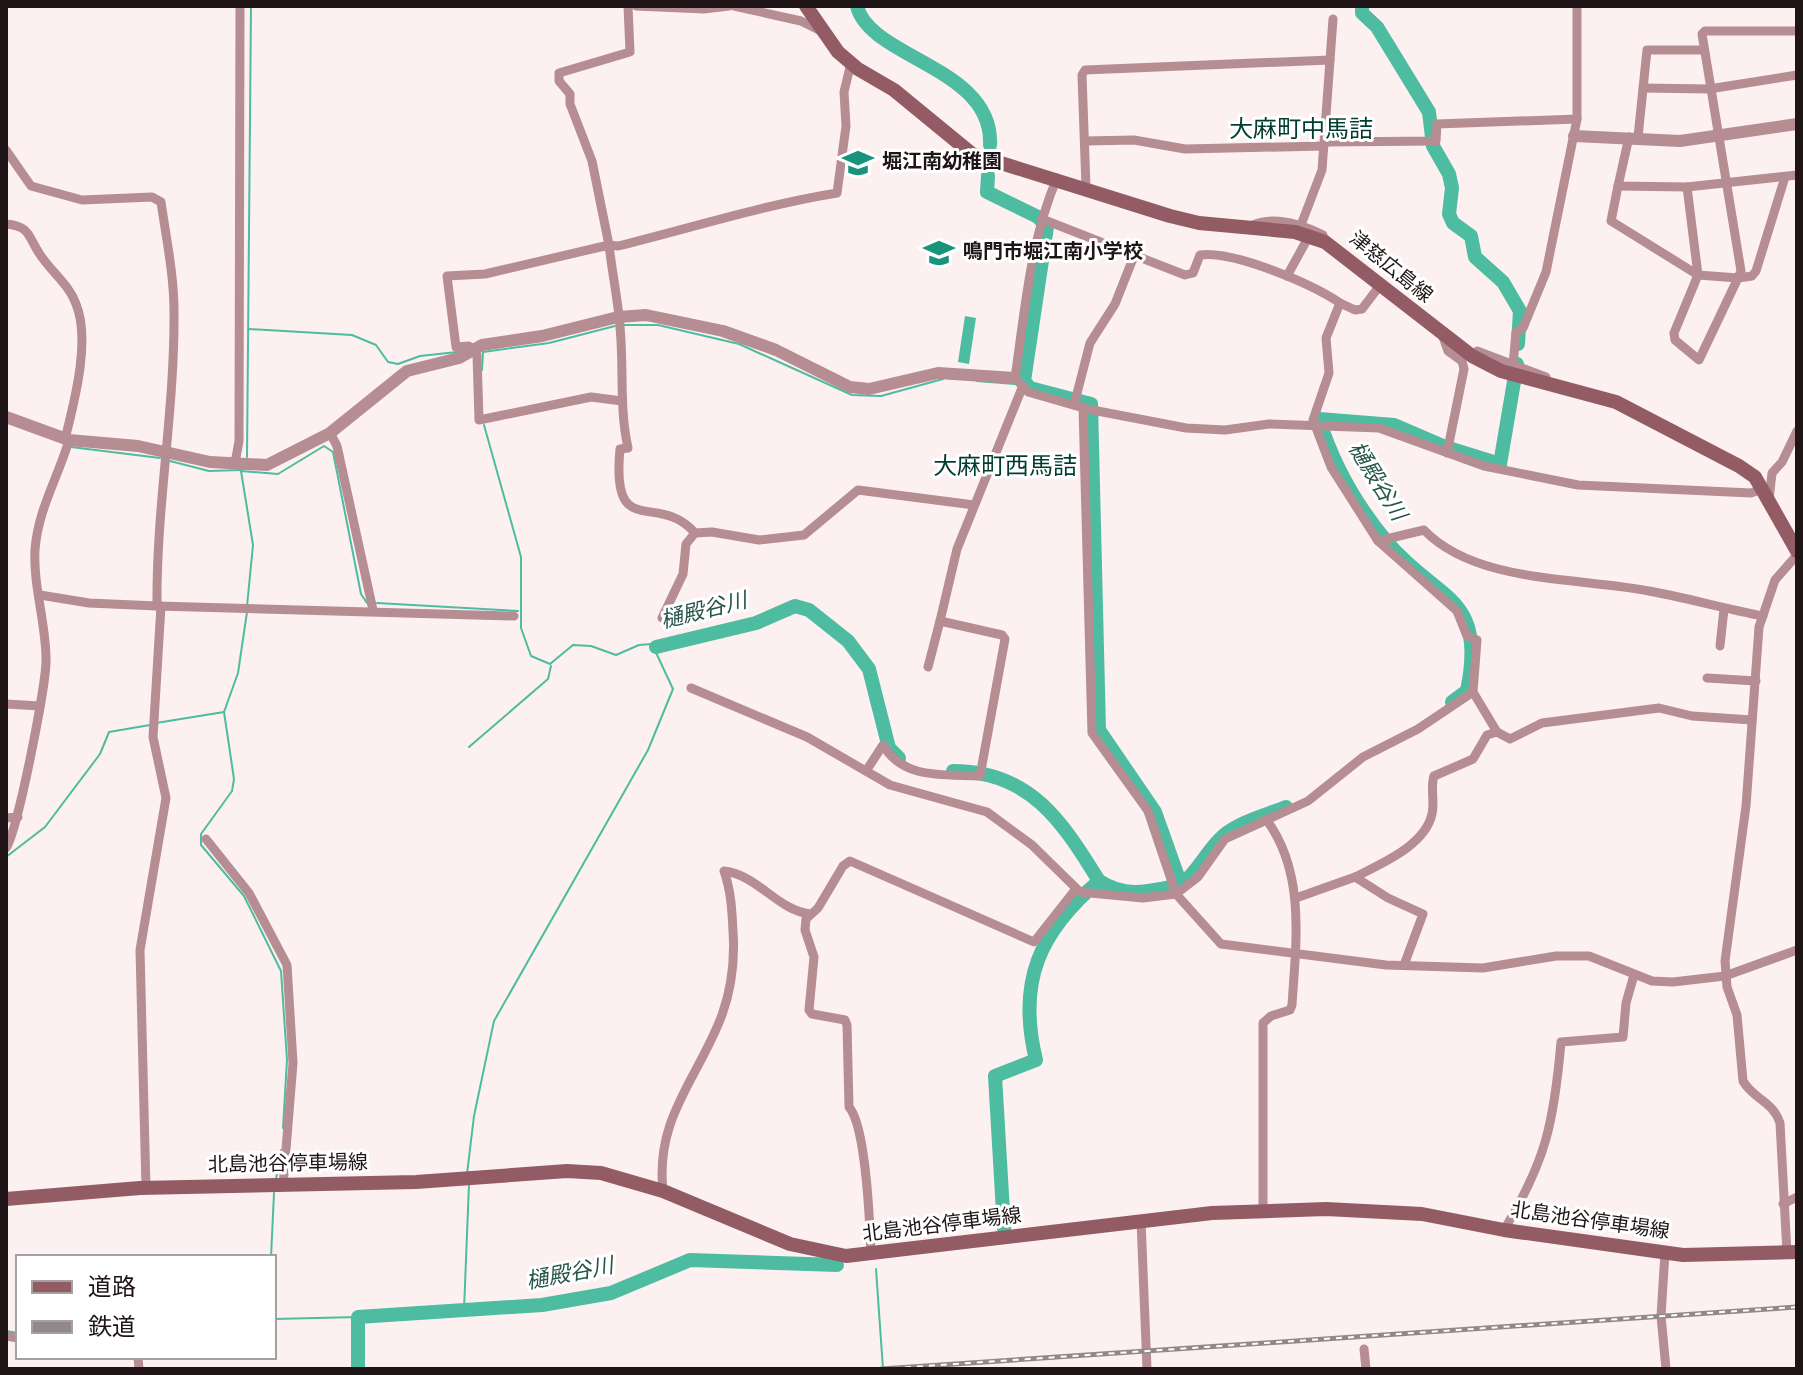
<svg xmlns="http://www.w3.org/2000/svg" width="1803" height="1375" font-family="Overpass,'Noto Sans JP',sans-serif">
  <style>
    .water { fill: #4dbca1 }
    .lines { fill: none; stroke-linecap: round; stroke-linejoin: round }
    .stream { stroke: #4dbca1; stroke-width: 2 }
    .river { stroke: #4dbca1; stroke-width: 14 }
    .minor { stroke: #b58d92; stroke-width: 9 }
    .tertiary { stroke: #b58d92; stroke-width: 12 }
    .secondary { stroke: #935c65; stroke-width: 14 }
    .rail-casing { stroke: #938889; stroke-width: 5 }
    .rail { stroke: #fff; stroke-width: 2; stroke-dasharray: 6; stroke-linecap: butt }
    .labels { text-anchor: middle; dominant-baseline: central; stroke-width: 6; stroke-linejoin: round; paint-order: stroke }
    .poi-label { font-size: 20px; font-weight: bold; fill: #1f1516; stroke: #fff; text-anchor: start }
    .street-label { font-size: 20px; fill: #1f1516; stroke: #fff }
    .water-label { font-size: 22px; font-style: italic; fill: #27564a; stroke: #fff }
    .quarter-label { font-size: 24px; fill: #003c30; stroke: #fff }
  </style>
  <rect width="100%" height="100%" fill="#fcf0f1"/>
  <polygon class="water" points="965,316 976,318 969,364 958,362"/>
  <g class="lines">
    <g class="stream">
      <polyline points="622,325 658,325 739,344 852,395 881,396 943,379"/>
      <polyline points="249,329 352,335 376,345 388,362 398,364 420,356 457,352"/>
      <polyline points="482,370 483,352 549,343 615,326"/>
      <polyline points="977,381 1015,384"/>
      <polyline points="71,447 160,458"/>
      <polyline points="247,457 251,6"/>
      <polyline points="170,461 209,471 242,470"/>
      <polyline points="377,603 518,611"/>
      <polyline points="247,606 253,545 241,471 278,474 324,446 333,452 361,594 367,603"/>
      <polyline points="247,612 238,673 224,712 234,779 232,791 201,834 201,845 244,896 281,971 287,1060 283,1128"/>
      <polyline points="156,723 224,712"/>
      <polyline points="469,747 548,679 551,666"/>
      <polyline points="6,857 45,827 100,754 109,732 150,725"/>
      <polyline points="467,1174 474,1116 494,1021 648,750 673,689 652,644 639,645 616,655 591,646 573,645 550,664 531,656 521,628 521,557 484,425"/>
      <polyline points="276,1179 281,1150"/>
      <polyline points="271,1257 274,1193"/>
      <polyline points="876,1269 883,1369"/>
      <polyline points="464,1310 469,1184"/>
      <polyline points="274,1319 358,1317"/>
      <polyline points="6,1331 18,1333"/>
    </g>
    <g class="river">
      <path d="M857,6C869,58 994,67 990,145"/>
      <polyline points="1362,6 1362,13 1377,27 1429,112 1433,146 1449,174 1452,188 1449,214 1453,223 1471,236 1475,257 1503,282 1520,311 1518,344"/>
      <path d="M988,176L987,192L1038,217L1047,227L1024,381L1030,388L1091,404L1099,730L1155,812L1181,885C1150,891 1127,899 1099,881"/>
      <polyline points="656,647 756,623 795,606 809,610 848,641 869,669 889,748 899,758"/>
      <path d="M1452,702L1467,691C1487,594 1438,602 1387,542C1357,506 1333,464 1319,419L1394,425L1445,447L1500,464L1517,364"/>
      <path d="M953,771C1030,771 1062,821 1099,881C1039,932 1017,982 1036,1060L995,1076L1004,1229"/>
      <path d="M1181,885C1197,872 1204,856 1218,841C1234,823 1264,816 1286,807"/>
      <polyline points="358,1369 358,1317 542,1305 611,1293 690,1260 837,1265"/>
    </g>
    <g class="minor">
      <path d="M628,6L630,52L559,73V81L570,94V104L592,161L609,245L618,246C691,228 763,205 837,193L846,126L844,92L851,63"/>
      <polyline points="636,6 704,9 729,6"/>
      <polyline points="734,6 801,21 821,31"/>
      <polyline points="1643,88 1709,89 1797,75"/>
      <polyline points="1629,137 1618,186 1687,187 1797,175"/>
      <polyline points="1638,137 1647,50 1703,50"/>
      <polyline points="1086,141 1134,140 1185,149 1324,146"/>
      <polyline points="1325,142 1436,141 1437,124 1577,119"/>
      <path d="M6,150L31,186L82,200L152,197L161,202C166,237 174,275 174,311C175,410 156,507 157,606"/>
      <path d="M1057,178C1030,241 1025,310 1015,378L1028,392L1087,409L1186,428L1225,430L1269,424L1379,428L1484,466L1578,485L1751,493L1762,489"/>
      <polyline points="1618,186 1611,221 1698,275 1738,278 1741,271 1702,34 1705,31 1797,31"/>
      <polyline points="1086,187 1082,75 1085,70 1330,60"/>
      <polyline points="1687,187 1698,275 1674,333 1675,340 1699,360 1738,278 1752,276 1756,271 1785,177"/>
      <path d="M1042,219L1185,275L1193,273L1200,255C1233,250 1312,284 1340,303"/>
      <path d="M6,224C30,226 28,236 39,253C50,271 69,284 76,304C91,340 74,403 65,439"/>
      <path d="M1253,225C1276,215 1303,225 1323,235"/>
      <polyline points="1301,225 1322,170 1333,19"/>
      <polyline points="1287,276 1309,236"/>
      <path d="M1381,284L1362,309L1355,310L1340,303L1326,338L1329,373L1313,420L1331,467L1378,541L1424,530C1476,584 1579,577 1649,591C1688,598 1725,609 1763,616"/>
      <polyline points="1443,337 1448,351 1462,361 1464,369 1447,453"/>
      <polyline points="1477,351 1546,377"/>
      <polyline points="1513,365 1516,332 1523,328 1546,272 1577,119 1577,6"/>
      <path d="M622,401L591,397L479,420L477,355L469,346L456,347L447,276L485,274L609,245C612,272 618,300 620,327C624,368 619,407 628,448L620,449C611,543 658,490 695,533"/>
      <polyline points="1074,405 1090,343 1115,304 1134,256"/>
      <polyline points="1083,407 1092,733 1148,811 1176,894 1221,944 1386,965 1483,968 1556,956 1589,956 1652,981 1673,982 1725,976 1797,950"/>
      <polyline points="330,433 337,446 373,610"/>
      <polyline points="235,463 239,441 240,6"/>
      <polyline points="1769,500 1772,473 1782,462 1797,431"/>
      <polyline points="40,595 89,603 157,606 514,616"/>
      <polyline points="662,618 683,574 686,544 695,533 712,532 759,540 804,535 858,490 974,505"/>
      <polyline points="940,621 957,549 1022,388"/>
      <polyline points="1720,646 1724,609"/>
      <polyline points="1707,678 1756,681"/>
      <polyline points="691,688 807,737 890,785 987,812 1032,845 1080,892 1143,898 1176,894 1198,877 1225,839 1308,801 1363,757 1418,729 1473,692 1477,640 1467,636 1457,611 1378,541"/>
      <polyline points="1473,692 1497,732 1510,739 1542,723 1659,708 1692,716 1752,720"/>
      <polyline points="6,704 40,706"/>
      <path d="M866,771L883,745C903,780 945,774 980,776L1005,639L1002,635L940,621L928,667"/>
      <polyline points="6,818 18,817"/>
      <polyline points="206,839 249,893 287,965 293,1063 283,1186"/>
      <path d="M6,848C17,834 47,682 46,659C46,623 33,586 35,550C38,509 58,478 69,440"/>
      <polyline points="1296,898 1355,877"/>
      <path d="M1404,965L1423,914L1388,898L1355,877C1380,864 1425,846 1432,814C1435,801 1430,788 1434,776L1473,759L1487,735L1497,732"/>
      <polyline points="146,1188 140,950 166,798 153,737 161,606"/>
      <path d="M663,1191C655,1117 698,1079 722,1015C732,987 735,960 733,931C732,910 731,891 724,871C758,875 777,910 810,914"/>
      <polyline points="1783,1204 1797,1197"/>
      <path d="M1263,1211V1023L1271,1016L1290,1010L1292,1005C1296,942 1306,873 1266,819"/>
      <polyline points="1141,1221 1147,1369"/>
      <path d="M1504,1230C1546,1161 1554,1122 1561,1042L1623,1037L1626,1003L1634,975"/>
      <polyline points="1665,1253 1661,1316 1666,1369"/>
      <path d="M1787,1253L1780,1123C1773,1101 1753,1099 1743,1081L1737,1015L1727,987L1725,961L1746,806L1759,627L1775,580L1797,555"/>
      <path d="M871,1255C870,1226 866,1126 849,1107L847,1025L845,1020L812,1014L809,1010L814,957L805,930L806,919L818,908L843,866L850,861L1034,942L1075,890"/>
      <polyline points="6,1336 18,1338"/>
      <polyline points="1364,1349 1366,1369"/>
      <polyline points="138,1357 139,1369"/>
    </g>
    <g class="tertiary">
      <polyline points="1574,136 1680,141 1797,124"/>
      <polyline points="6,417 69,440 138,446 210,462 267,465 330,433 407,371 459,358 482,345 542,336 618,317 646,315 723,331 776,350 850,387 869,389 938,373 1015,378"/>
    </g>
    <g class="secondary">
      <polyline points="806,6 838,52 858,69 894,90 972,154 1170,216 1199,223 1295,232 1325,242 1472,356 1501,371 1616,402 1739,466 1755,477 1797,551"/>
      <polyline points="6,1199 140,1188 416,1182 567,1171 601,1173 663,1191 790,1244 846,1256 1212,1213 1326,1209 1422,1214 1504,1230 1683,1255 1797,1252"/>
    </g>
    <defs>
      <polyline id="rail" points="881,1369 1797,1307"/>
    </defs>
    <use href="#rail" class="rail-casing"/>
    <use href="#rail" class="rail"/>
  </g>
  <defs>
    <symbol id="school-bare" viewBox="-9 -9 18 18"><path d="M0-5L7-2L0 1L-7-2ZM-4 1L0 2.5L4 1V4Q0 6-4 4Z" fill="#18947c" stroke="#fff" stroke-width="2.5" paint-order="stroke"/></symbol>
  </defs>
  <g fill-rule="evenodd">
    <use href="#school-bare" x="836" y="141" width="44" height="44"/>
    <use href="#school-bare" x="917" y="231" width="44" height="44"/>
  </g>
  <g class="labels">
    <g class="poi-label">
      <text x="882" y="163">堀江南幼稚園</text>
      <text x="963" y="253">鳴門市堀江南小学校</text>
    </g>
    <g class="street-label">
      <text transform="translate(1390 268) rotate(39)">津慈広島線</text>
      <text transform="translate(288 1165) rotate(-1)">北島池谷停車場線</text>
      <text transform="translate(1590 1222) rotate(8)">北島池谷停車場線</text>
      <text transform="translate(942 1226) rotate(-7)">北島池谷停車場線</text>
    </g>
    <g class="water-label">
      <text transform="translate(1376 482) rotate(58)">樋殿谷川</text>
      <text transform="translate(704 612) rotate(-14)">樋殿谷川</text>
      <text transform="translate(570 1275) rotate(-11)">樋殿谷川</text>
    </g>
    <g class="quarter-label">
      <text x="1301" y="131">大麻町中馬詰</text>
      <text x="1005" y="468">大麻町西馬詰</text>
    </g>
  </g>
  <rect width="1803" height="1375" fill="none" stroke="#1f1516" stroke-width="16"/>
  <rect x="16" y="1255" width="260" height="104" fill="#ffffff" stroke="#a5a1a2" stroke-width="2"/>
  <rect x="32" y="1281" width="40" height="12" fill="#935c65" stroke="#a5a1a2" stroke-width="2"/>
  <text x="88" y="1295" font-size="24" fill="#1f1516">道路</text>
  <rect x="32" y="1321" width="40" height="12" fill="#938889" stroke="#a5a1a2" stroke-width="2"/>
  <text x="88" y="1335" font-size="24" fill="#1f1516">鉄道</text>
</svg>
